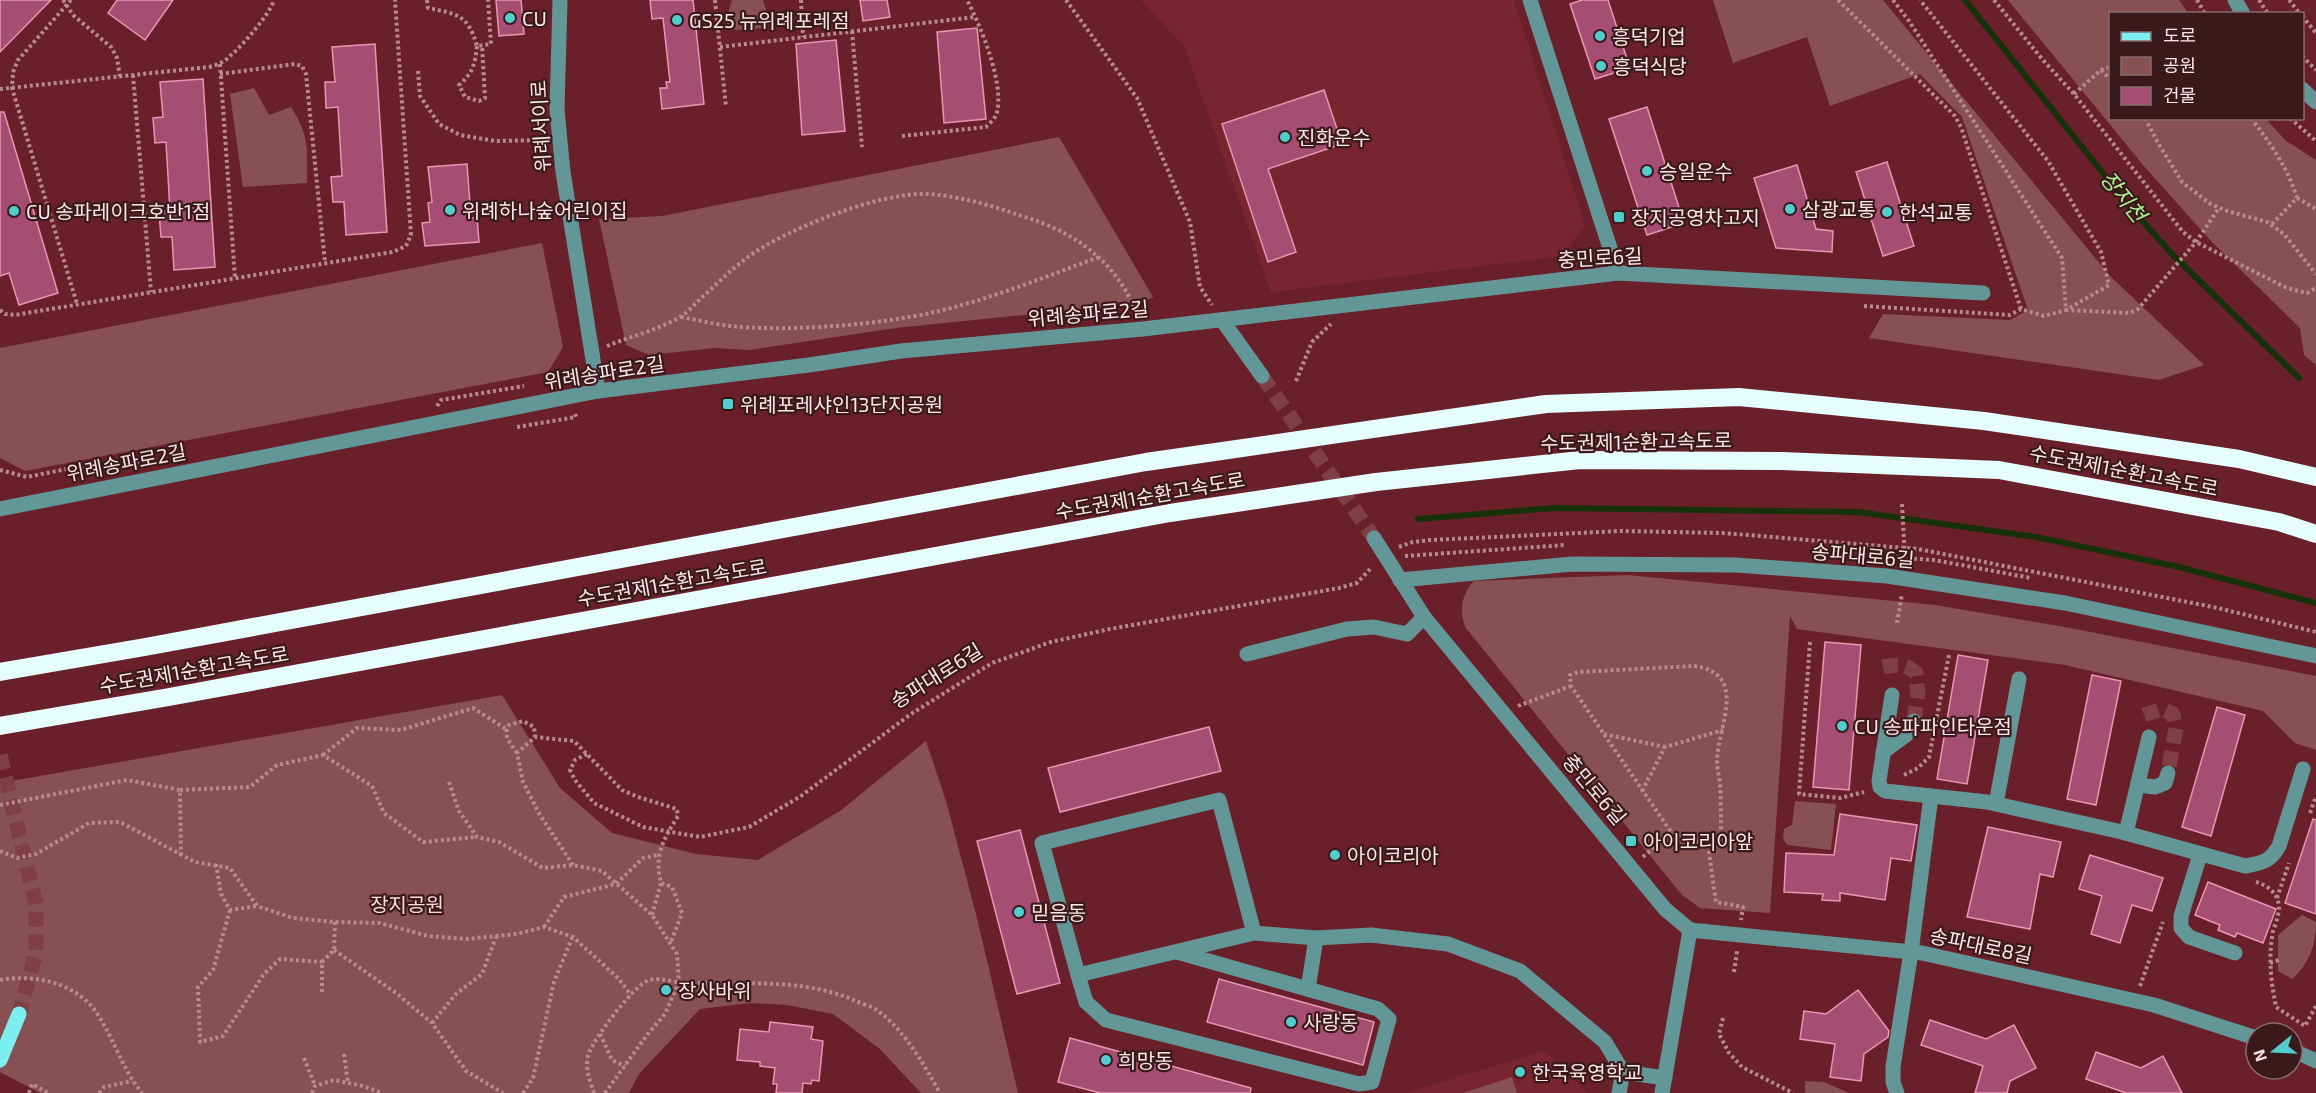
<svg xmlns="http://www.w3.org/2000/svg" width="2316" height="1093" font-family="'Exo 2','Noto Sans KR',sans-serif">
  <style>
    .built { fill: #782530 }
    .green { fill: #875053 }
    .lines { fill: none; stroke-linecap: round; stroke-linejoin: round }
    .stream { stroke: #173108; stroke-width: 6 }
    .building { fill: #a64e71; stroke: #e896b4; stroke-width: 1.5 }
    .minor-tunnel { stroke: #803e46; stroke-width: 15; stroke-dasharray: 15 8; stroke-linecap: butt }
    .major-tunnel { stroke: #803e46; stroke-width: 15; stroke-dasharray: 15 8; stroke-linecap: butt }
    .path { stroke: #b78a90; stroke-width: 4; stroke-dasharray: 3 3; stroke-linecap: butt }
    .minor { stroke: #639797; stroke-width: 15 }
    .major { stroke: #7deff0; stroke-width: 15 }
    .highway { stroke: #e6fdfd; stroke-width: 18 }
    .poi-dot { fill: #52cdce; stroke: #3a191c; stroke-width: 2 }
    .labels { text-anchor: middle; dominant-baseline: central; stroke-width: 4.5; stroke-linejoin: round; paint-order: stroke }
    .poi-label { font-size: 20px; fill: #fae6e7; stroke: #3a191c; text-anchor: start }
    .street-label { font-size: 20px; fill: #fae6e7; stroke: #3a191c }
    .park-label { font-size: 20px; fill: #f7dcdc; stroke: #3a191c }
    .water-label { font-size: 21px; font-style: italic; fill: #aff78f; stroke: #3a191c }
  </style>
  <rect width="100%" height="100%" fill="#6a202a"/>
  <g class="built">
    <polygon points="1141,0 1514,0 1585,225 1562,256 1271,292 1184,46"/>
    <polygon points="1544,1051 1588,1093 1406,1093"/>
  </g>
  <g class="green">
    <polygon points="732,0 763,0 770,22 764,28 735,30 725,22"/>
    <polygon points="1713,0 1883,0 2110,276 2204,365 2159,380 1869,338 1883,314 2010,320 2028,310 1962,117 1920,74 1830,106 1807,37 1733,63"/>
    <polygon points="2008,0 2179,0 2188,13 2110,14 2110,118 2266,119 2285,140 2316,160 2316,365 2304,355 2300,328 2211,241 2143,165"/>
    <path d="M254,88L269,115L291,107C310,136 307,150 307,183L243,187L230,94Z"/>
    <polygon points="1059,137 1153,297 1142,303 896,328 749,350 715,348 649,355 626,345 599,219 662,216"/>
    <polygon points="542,243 563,347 548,372 25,471 0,458 0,348"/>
    <path d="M1628,575L1935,605L2065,627L2316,676V750L2295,743L2263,711L2065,665L1797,629L1790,616L1770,913L1700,908L1682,895L1466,628C1458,611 1462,594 1474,581Z"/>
    <polygon points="502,695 560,788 612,833 696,854 758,860 840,811 926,741 946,801 977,918 1018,1093 921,1093 880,1049 833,1014 787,1005 751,1003 700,1009 639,1074 629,1093 40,1093 0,1072 0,783"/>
    <path d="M1795,801L1836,804L1831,850L1788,845C1782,840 1783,836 1784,829L1792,825Z"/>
    <path d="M2302,915L2316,922C2316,945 2309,964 2292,979L2278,971V935Z"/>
    <polygon points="1512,1077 1517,1093 1463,1093"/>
    <polygon points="1805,1081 1824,1082 1849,1093 1805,1093"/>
  </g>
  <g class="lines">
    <g class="stream">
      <polyline points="1965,0 2129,206 2172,254 2299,378"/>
      <polyline points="1418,519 1554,508 1858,512 2036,537 2179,567 2316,603"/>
    </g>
  </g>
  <g class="building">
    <polygon points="0,0 51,0 0,52"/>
    <polygon points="117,0 173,0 145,40 108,13"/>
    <polygon points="496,0 521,0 524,34 499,36"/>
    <polygon points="650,0 693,0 704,104 662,109 660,88 667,88 666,82 670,82 663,18 652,19"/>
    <polygon points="860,0 887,0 890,17 863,21"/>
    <polygon points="1582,0 1608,0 1630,68 1595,79 1570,4"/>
    <polygon points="977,28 986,119 944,123 937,32"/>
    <polygon points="836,40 845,131 802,135 796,44"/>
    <polygon points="375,44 387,232 346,235 344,202 333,202 331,177 342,176 338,107 326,108 325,82 335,82 332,47"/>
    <polygon points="203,79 215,267 174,270 172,237 161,237 159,212 170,211 166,142 155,143 153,118 163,117 160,82"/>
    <polygon points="1324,90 1342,144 1268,169 1296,252 1268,262 1222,124"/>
    <polygon points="1647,107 1684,223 1647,235 1609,119"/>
    <polygon points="0,112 4,112 58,293 19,305 9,273 0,276"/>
    <polygon points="1887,162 1914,246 1883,256 1856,172"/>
    <polygon points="467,164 471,218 477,217 479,242 425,246 422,223 430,222 428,203 432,202 428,167"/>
    <polygon points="1797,165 1816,229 1833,231 1832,252 1776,248 1754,178"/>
    <polygon points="1825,642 1861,645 1849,790 1813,787"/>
    <polygon points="1958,655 1988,660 1967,784 1937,779"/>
    <polygon points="2092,675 2121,681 2096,805 2067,799"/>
    <polygon points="2217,707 2245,715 2211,836 2182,827"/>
    <polygon points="1209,727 1221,771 1060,812 1048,768"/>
    <polygon points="1840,814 1917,825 1911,861 1891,858 1885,900 1840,893 1840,901 1822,900 1823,894 1784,892 1786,853 1834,855"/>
    <polygon points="2313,819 2316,820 2316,914 2285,903"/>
    <polygon points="1988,827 2061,842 2053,877 2040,874 2030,929 1967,917"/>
    <polygon points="1020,830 1060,983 1017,994 977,841"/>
    <polygon points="2090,855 2163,878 2152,911 2132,905 2120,943 2091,934 2102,896 2079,889"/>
    <polygon points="2208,882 2276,909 2263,943 2237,933 2235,937 2218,930 2220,925 2195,915"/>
    <polygon points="1219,979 1374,1022 1363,1065 1207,1022"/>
    <polygon points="1858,990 1889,1031 1888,1037 1864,1054 1861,1081 1830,1077 1835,1044 1800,1039 1804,1011 1826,1014"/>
    <polygon points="1930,1020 1986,1039 2014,1025 2036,1068 2010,1081 2007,1093 1975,1093 1983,1066 1921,1045"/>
    <polygon points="770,1022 813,1027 811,1039 823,1041 819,1081 812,1080 811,1084 803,1083 802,1093 776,1093 777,1084 773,1084 775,1068 760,1066 760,1062 737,1060 740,1029 769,1032"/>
    <polygon points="1070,1038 1251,1088 1250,1093 1100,1093 1058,1082"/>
    <polygon points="2096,1052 2141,1068 2163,1056 2182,1093 2126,1093 2086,1079"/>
  </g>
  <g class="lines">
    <g class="minor-tunnel">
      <polyline points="1262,376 1374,538"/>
      <path d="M1883,667C1896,664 1905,663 1916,673L1918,693L1914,721"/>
      <polyline points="2144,715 2162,709 2173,714 2176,728 2168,773"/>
    </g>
    <polyline class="major-tunnel" points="0,755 36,904 36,952 19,1014"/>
    <g class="path">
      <polyline points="63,0 73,15 111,47 117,58 120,77"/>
      <polyline points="71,0 18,60 13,72 12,88 77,304"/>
      <path d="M427,0L428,8C458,14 468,15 477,46L491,44L488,0"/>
      <polyline points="715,0 726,107"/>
      <polyline points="801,0 803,37"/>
      <polyline points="1066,0 1137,98 1190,222 1200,287 1212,305"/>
      <polyline points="1838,0 1955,116 1961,127 2021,309"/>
      <polyline points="1893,0 1909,21 2062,258 2066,310 2130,313 2138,309 2196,242 2219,208"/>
      <polyline points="1994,0 2042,59 2074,94 2183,232 2196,242 2287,288 2307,293 2316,288"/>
      <polyline points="2197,0 2205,14"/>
      <polyline points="2259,0 2268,14"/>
      <polyline points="2289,0 2300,14"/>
      <polyline points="2302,16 2316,33"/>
      <polyline points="852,31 862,147"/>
      <path d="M477,46C475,64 473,73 459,85L465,97L479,101L485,98L482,45"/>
      <polyline points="720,47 975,17"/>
      <polyline points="2302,56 2316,70"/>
      <polyline points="220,64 235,278"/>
      <polyline points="2101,70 2110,79"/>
      <polyline points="418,71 420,96 439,124 460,135 495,141 544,140"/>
      <polyline points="220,74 295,64 302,66 306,74 325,263"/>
      <polyline points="133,75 151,292"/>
      <path d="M0,89L209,67C217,65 224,62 230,56C242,46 270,14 274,0"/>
      <polyline points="2074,94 2101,70 2110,67"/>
      <polyline points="2145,118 2158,143 2182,182 2209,203 2224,210 2267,222 2284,234 2316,274"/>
      <path d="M2251,118C2270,143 2288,168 2297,198L2271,225"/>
      <polyline points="2290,118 2316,141"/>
      <path d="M902,136L986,127C990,123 996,118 997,112C1004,82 981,27 967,0"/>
      <polyline points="2297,198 2316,209"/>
      <polyline points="1864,306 2010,315 2021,309 2044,316 2066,310 2109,285 2101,252 2048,161 1920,0"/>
      <polyline points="0,310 5,314 15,315 393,252 406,246 411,235 395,0"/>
      <path d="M681,317C697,320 714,324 730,326C789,332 877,325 935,312C991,299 1045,277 1099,257"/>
      <path d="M607,346C631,336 658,330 680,317C686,314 692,307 697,302C714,287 730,270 748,257C786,229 880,192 927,194C961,196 993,206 1025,217C1077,233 1117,263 1137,314"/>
      <polyline points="1296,381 1312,342 1331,324"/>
      <polyline points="437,406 441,400 524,386"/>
      <polyline points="517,427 576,417 575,413"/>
      <polyline points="0,470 27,477 82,466 118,465 144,461"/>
      <polyline points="1902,504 1905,560"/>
      <polyline points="1399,547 1413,542 1431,540 1621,531 1723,533 1918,549 2218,608 2316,632"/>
      <polyline points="1405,556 1565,545"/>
      <polyline points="1890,557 1934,560 2031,578"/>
      <polyline points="1897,623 1902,594"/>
      <polyline points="1810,642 1799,794 1840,798 1864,792"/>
      <path d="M1694,666C1749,674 1718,725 1717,761C1717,768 1719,776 1720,784C1721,801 1721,818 1721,835L1714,843L1708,845L1671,832L1571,686L1570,675L1578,672Z"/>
      <polyline points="1518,706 1571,686"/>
      <polyline points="1604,734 1665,747"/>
      <path d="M517,753C511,744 502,735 509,725L523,721L534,727L535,737"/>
      <polyline points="587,754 575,760 570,770 575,780 594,803 643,827 700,837 749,827 801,796 911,714 992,663 1051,642 1110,629 1339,588 1357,583 1372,567"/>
      <polyline points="323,755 357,728 401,730 473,708 506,729"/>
      <polyline points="1904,775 1918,768 1929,757 1949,655"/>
      <polyline points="449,782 459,811 477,837 499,842 543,868 573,865 602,871 652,915 677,954 679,982 665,1014 647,1035 605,1093"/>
      <polyline points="180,790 250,787 277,765 323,755 372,786 384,813 423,842 477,837"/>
      <polyline points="1642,791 1665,747 1723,730"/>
      <polyline points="0,805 127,780 180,790 181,855"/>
      <polyline points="2310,813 2316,796"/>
      <polyline points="1708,845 1716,902 1743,907 1741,920"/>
      <polyline points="0,851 17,858 36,854 89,823 120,822 195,862 230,868 257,906 293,918 335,922 380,923 428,936 466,939 517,934 544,927 573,937 618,978 631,995"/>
      <polyline points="1643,857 1671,832"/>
      <polyline points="216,864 221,894 230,910 257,906"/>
      <path d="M573,865L540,815L523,782L517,753L535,737L574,741L622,790L638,797L677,809L678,816C663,840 654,855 661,883L672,887L682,913L671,942"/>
      <path d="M2256,882C2264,884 2274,890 2277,899C2282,909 2276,922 2273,931C2268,958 2271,982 2276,1007L2305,1026L2316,1006"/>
      <polyline points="2277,898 2289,863"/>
      <polyline points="230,910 213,970 198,987 200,1042 223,1036 264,974 280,959 322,962"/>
      <polyline points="652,915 661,883"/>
      <polyline points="544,927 564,897 616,884 643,858 658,855"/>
      <polyline points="334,950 396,993 432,1023 466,1071 503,1093"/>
      <polyline points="2270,963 2279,960"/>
      <polyline points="1734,972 1737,951"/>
      <path d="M0,980C34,974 75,982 96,1012C114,1038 122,1069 142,1093"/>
      <polyline points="2140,986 2163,922"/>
      <polyline points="322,992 322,962 334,950 335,922"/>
      <polyline points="1723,1018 1719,1034 1729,1053 1742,1067 1793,1093"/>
      <polyline points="432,1023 456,994 482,974 496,937"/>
      <polyline points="600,1034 612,1060 625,1066"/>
      <polyline points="344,1054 348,1083"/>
      <polyline points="304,1058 315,1086"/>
      <polyline points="29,1093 32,1084 48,1093"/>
      <polyline points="99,1093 104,1087 132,1081"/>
      <polyline points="312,1093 315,1086 334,1080 363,1086 382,1093"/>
      <polyline points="523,1093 533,1078 554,982 572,938"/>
      <path d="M594,1093C590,1082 584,1065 589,1053C595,1037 634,985 649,980C660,977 669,982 680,982C740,986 799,976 856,1001C862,1004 871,1006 877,1010C905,1031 923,1063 940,1093"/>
    </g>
    <g class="minor">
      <polyline points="560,0 557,110 563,172 598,391"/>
      <polyline points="1530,0 1618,273"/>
      <polyline points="2235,0 2243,14"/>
      <polyline points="2302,89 2316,102"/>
      <polyline points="1222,320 1262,376"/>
      <polyline points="0,509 598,391 809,365 901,351 1143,329 1618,273 1983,293"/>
      <polyline points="1374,538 1424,617 1665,909 1690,930"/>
      <polyline points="1400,580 1572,564 1736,565 1887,576 2065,603 2316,656"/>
      <polyline points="1247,654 1347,629 1374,627 1407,634 1424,617"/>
      <path d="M1892,695L1879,781L1880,787L1885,791L1987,802L2122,832L2245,866C2262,863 2270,862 2279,846L2303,769"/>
      <polyline points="1883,752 1906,735 1914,721"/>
      <polyline points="2138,785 2155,787 2165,783 2168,773"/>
      <polyline points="1996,804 2019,679"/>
      <polyline points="2126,833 2149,737"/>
      <polyline points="2200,855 2181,916 2181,928 2189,937 2235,953"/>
      <polyline points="1690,930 1922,953 2154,1005 2256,1038"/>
      <polyline points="1254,933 1219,800 1042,843 1078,975 1254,933 1316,938 1371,935 1448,944 1520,971 1605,1042 1623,1072 1619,1093"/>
      <polyline points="1078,975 1086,1002 1106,1020 1359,1084 1372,1082 1389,1019 1378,1009 1177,952"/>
      <polyline points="1308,989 1316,938"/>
      <polyline points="2292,1050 2316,1061"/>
      <polyline points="1623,1072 1665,1078"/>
      <polyline points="1662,1093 1690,930"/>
      <polyline points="1897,1093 1893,1082 1893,1067 1911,952 1931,796"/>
    </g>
    <polyline class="major" points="0,1060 19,1014"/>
    <g class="highway">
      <polyline points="0,672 145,647 1146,462 1546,404 1739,397 1984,421 2239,459 2316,477"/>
      <polyline points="0,726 169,697 1170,513 1376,482 1580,460 1782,461 1999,470 2279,522 2316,534"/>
    </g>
  </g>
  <g class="poi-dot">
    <circle cx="510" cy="18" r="6"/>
    <circle cx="677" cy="20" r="6"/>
    <circle cx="1600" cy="36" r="6"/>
    <circle cx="1601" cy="66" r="6"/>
    <circle cx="1285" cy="137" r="6"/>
    <circle cx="1647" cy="171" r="6"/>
    <circle cx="1790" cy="209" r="6"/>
    <circle cx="450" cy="210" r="6"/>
    <circle cx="14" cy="211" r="6"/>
    <circle cx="1887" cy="212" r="6"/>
    <rect x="1613" y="211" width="12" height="12" rx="3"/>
    <rect x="722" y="398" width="12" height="12" rx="3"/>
    <circle cx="1842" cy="726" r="6"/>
    <rect x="1625" y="835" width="12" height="12" rx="3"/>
    <circle cx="1335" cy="855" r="6"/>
    <circle cx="1019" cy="912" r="6"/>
    <circle cx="666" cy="990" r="6"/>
    <circle cx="1291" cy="1022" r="6"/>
    <circle cx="1106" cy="1060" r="6"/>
    <circle cx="1520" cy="1072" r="6"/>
  </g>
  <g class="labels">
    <g class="poi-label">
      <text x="522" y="18">CU</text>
      <text x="689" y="20">GS25 뉴위례포레점</text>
      <text x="1612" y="36">흥덕기업</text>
      <text x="1613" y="66">흥덕식당</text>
      <text x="1297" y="137">진화운수</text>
      <text x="1659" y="171">승일운수</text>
      <text x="1802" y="209">삼광교통</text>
      <text x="462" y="210">위례하나숲어린이집</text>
      <text x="26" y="211">CU 송파레이크호반1점</text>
      <text x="1899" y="212">한석교통</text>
      <text x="1631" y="217">장지공영차고지</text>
      <text x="740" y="404">위례포레샤인13단지공원</text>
      <text x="1854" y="726">CU 송파파인타운점</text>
      <text x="1643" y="841">아이코리아앞</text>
      <text x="1347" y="855">아이코리아</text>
      <text x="1031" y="912">믿음동</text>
      <text x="678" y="990">장사바위</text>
      <text x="1303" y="1022">사랑동</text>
      <text x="1118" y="1060">희망동</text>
      <text x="1532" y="1072">한국육영학교</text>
    </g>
    <g class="street-label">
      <text transform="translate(540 126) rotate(-93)">위례서이로</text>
      <text transform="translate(1600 257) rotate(-3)">충민로6길</text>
      <text transform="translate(1088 313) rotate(-5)">위례송파로2길</text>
      <text transform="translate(604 372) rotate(-9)">위례송파로2길</text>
      <text transform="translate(1636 441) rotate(-1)">수도권제1순환고속도로</text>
      <text transform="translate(126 462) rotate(-11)">위례송파로2길</text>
      <text transform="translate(2124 470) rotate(11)">수도권제1순환고속도로</text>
      <text transform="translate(1150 495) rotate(-10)">수도권제1순환고속도로</text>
      <text transform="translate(1863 555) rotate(5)">송파대로6길</text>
      <text transform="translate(672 582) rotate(-10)">수도권제1순환고속도로</text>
      <text transform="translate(194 669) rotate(-10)">수도권제1순환고속도로</text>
      <text transform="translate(936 675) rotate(-32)">송파대로6길</text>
      <text transform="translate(1595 789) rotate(50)">충민로6길</text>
      <text transform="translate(1981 945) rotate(12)">송파대로8길</text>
    </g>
    <g class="park-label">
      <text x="407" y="904">장지공원</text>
    </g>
    <g class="water-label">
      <text transform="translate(2124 196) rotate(51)">장지천</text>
    </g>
  </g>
  <rect x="2109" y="12" width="195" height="108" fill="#3a191c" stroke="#876b6d" stroke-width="1.5"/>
  <rect x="2121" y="32" width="30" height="9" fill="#7deff0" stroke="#876b6d" stroke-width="1.5"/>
  <text x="2163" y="42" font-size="18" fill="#fae6e7">도로</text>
  <rect x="2121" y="57" width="30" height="18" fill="#875053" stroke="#876b6d" stroke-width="1.5"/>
  <text x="2163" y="72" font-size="18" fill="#fae6e7">공원</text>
  <rect x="2121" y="87" width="30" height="18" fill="#a64e71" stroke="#876b6d" stroke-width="1.5"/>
  <text x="2163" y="102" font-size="18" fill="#fae6e7">건물</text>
  <g transform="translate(2274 1051) rotate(252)"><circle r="28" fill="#3a191c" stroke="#876b6d" stroke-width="1.5"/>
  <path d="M0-4.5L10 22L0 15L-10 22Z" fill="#52cdce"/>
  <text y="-9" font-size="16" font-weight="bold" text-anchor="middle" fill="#fae6e7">N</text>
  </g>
</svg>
